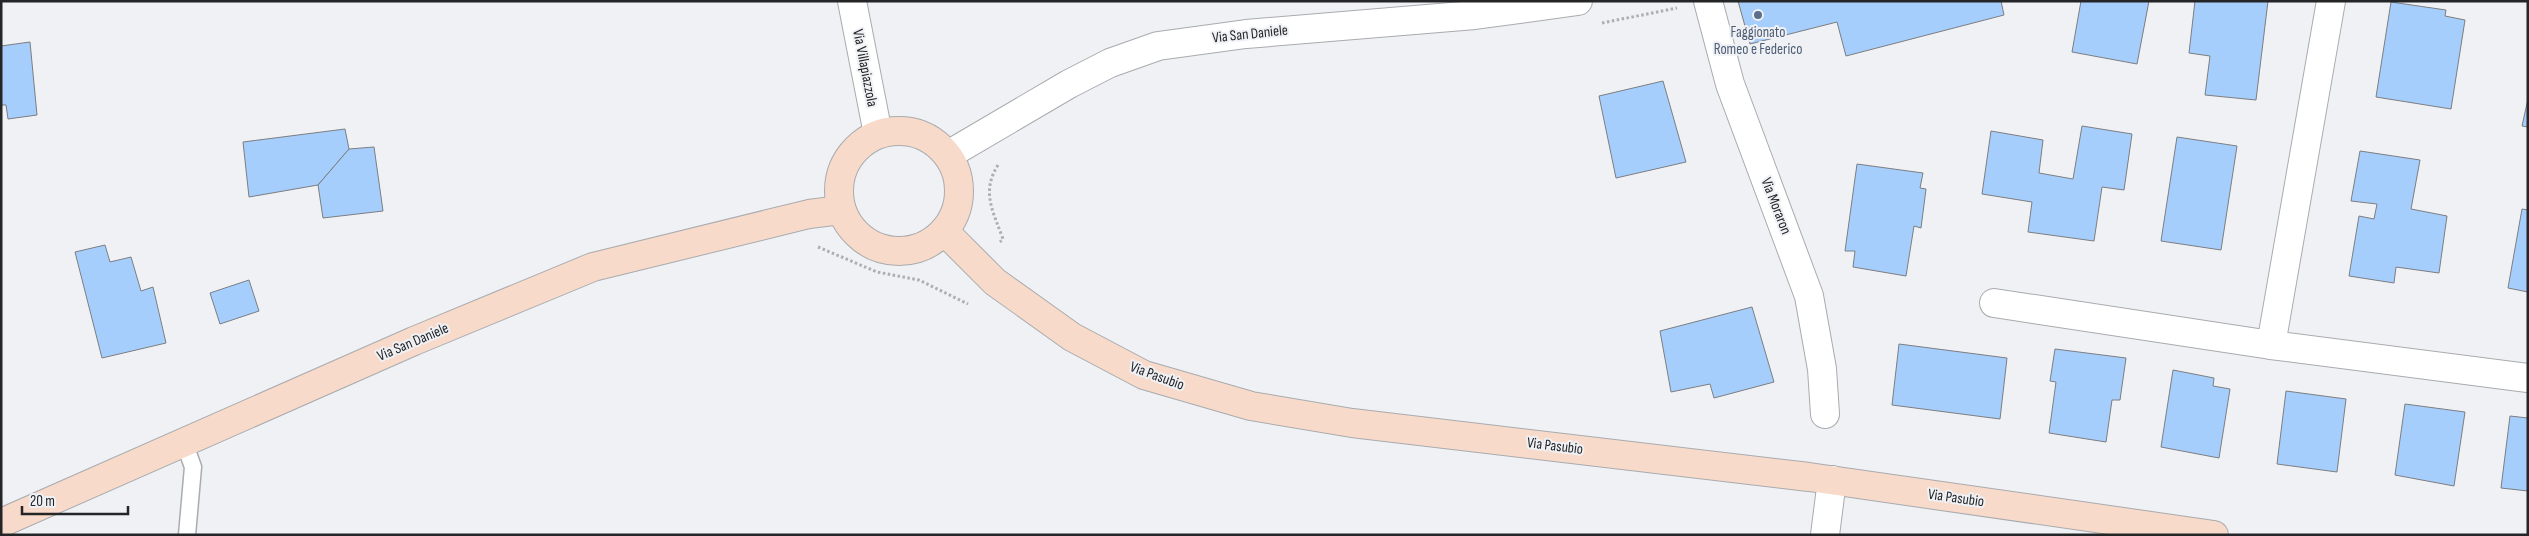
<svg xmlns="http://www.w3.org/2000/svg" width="2529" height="536" font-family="'Sofia Sans Condensed',sans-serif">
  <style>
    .building { fill: #a6cefd; stroke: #7c7e81 }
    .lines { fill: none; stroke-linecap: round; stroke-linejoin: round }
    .lane-casing { stroke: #a9abae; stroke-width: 19 }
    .street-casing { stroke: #a9abae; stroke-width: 30 }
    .secondary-casing { stroke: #a9abae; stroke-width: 30 }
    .path { stroke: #acaeb1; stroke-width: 3; stroke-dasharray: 2.5 2.5; stroke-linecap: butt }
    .lane { stroke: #fff; stroke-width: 16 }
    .street { stroke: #fff; stroke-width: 28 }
    .secondary { stroke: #f7daca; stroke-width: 28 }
    .service-dot { fill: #5c6f8a; stroke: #eff1f5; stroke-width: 2 }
    .labels { text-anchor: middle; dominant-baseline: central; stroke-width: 4; stroke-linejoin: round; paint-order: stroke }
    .service-label { font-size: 15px; fill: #4e5e75; stroke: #eff1f5 }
    .street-label { font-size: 15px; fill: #242526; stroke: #eff1f5 }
  </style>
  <rect width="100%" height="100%" fill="#eff1f5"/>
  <g class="building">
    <polygon points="1738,1 2001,1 2004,15 1846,56 1837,22 1750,44"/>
    <polygon points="2081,1 2149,1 2137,64 2072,52"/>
    <polygon points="2195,1 2268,1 2256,100 2205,95 2210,56 2189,53"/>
    <polygon points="2391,2 2446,10 2445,16 2465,20 2451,109 2376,97"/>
    <polygon points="30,42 37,115 8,119 6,105 1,105 1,46"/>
    <polygon points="1663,81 1686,162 1616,178 1599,96"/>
    <polygon points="2528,99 2528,127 2522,126"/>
    <polygon points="2082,126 2132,134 2124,190 2102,187 2094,241 2028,232 2032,202 1982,194 1991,131 2043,140 2039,173 2073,179"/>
    <polygon points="345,129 349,149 318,185 249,197 243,142"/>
    <polygon points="2177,137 2237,146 2221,250 2161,241"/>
    <polygon points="374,147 383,211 323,218 318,185 349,149"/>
    <polygon points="2360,151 2420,160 2411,209 2447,216 2439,273 2396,267 2394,283 2349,276 2359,216 2374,219 2377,204 2351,201"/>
    <polygon points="1857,164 1923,173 1920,188 1926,189 1921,228 1914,226 1906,276 1853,267 1855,251 1845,251"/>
    <polygon points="2522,209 2528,210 2528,292 2508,288"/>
    <polygon points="105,245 110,262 131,257 141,291 153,287 166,343 102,358 75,252"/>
    <polygon points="249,280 259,311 220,324 210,293"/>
    <polygon points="1752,307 1774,382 1714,398 1710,384 1671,392 1660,331"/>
    <polygon points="1899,344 2007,358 2000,419 1892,405"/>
    <polygon points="2055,349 2126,358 2120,400 2112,400 2106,442 2049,433 2056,382 2050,381"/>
    <polygon points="2173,370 2214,378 2213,386 2230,389 2219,458 2161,447"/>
    <polygon points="2286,391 2346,399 2337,472 2277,464"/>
    <polygon points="2405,404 2465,412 2454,486 2395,475"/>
    <polygon points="2510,416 2528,418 2528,491 2501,488"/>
  </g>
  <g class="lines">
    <defs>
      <polyline id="lane" points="184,442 193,467 187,535"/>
      <g id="street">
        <polyline points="852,1 878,134"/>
        <polyline points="1708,1 1730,84 1809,296 1822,369 1825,414"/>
        <polyline points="2331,1 2271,345 2528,378"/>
        <polyline points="948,155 1069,84 1110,63 1158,46 1246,34 1475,15 1578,1"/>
        <polyline points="1994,303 2271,345"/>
        <polyline points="1825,535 1832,480"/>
      </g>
      <g id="secondary">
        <circle cx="899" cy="191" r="60"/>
        <polyline points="945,232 995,282 1072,337 1144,375 1251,406 1352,423 1809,477 2214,535"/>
        <polyline points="1,523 414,341 593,267 809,214 841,210"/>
      </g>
    </defs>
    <use href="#lane" class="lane-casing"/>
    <use href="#street" class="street-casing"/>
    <use href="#secondary" class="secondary-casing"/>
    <g class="path">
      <polyline points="1602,23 1677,8"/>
      <path d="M998,165C981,192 993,211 1003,239L1000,242"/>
      <polyline points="818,247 877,272 919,280 968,304"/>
    </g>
    <use href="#lane" class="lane"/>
    <use href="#street" class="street"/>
    <use href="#secondary" class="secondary"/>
  </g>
  <circle class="service-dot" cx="1758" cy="15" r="5"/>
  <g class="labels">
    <g class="service-label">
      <text x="1758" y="32">Faggionato<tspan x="1758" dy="17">Romeo e Federico</tspan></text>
    </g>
    <g class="street-label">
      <text transform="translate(1250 34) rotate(-6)">Via San Daniele</text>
      <text transform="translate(865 68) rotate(79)">Via Villapiazzola</text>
      <text transform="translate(1776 206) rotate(69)">Via Moraron</text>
      <text transform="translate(413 342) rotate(-23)">Via San Daniele</text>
      <text transform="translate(1157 376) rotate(20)">Via Pasubio</text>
      <text transform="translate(1555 446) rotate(7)">Via Pasubio</text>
      <text transform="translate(1956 498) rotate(8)">Via Pasubio</text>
    </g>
  </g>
  <rect width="2529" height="536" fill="none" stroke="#242526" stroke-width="5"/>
  <path d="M22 506v8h106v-8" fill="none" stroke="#242526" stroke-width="2.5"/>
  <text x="30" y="506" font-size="15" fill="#242526" stroke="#eff1f5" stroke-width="4" paint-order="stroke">20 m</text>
</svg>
